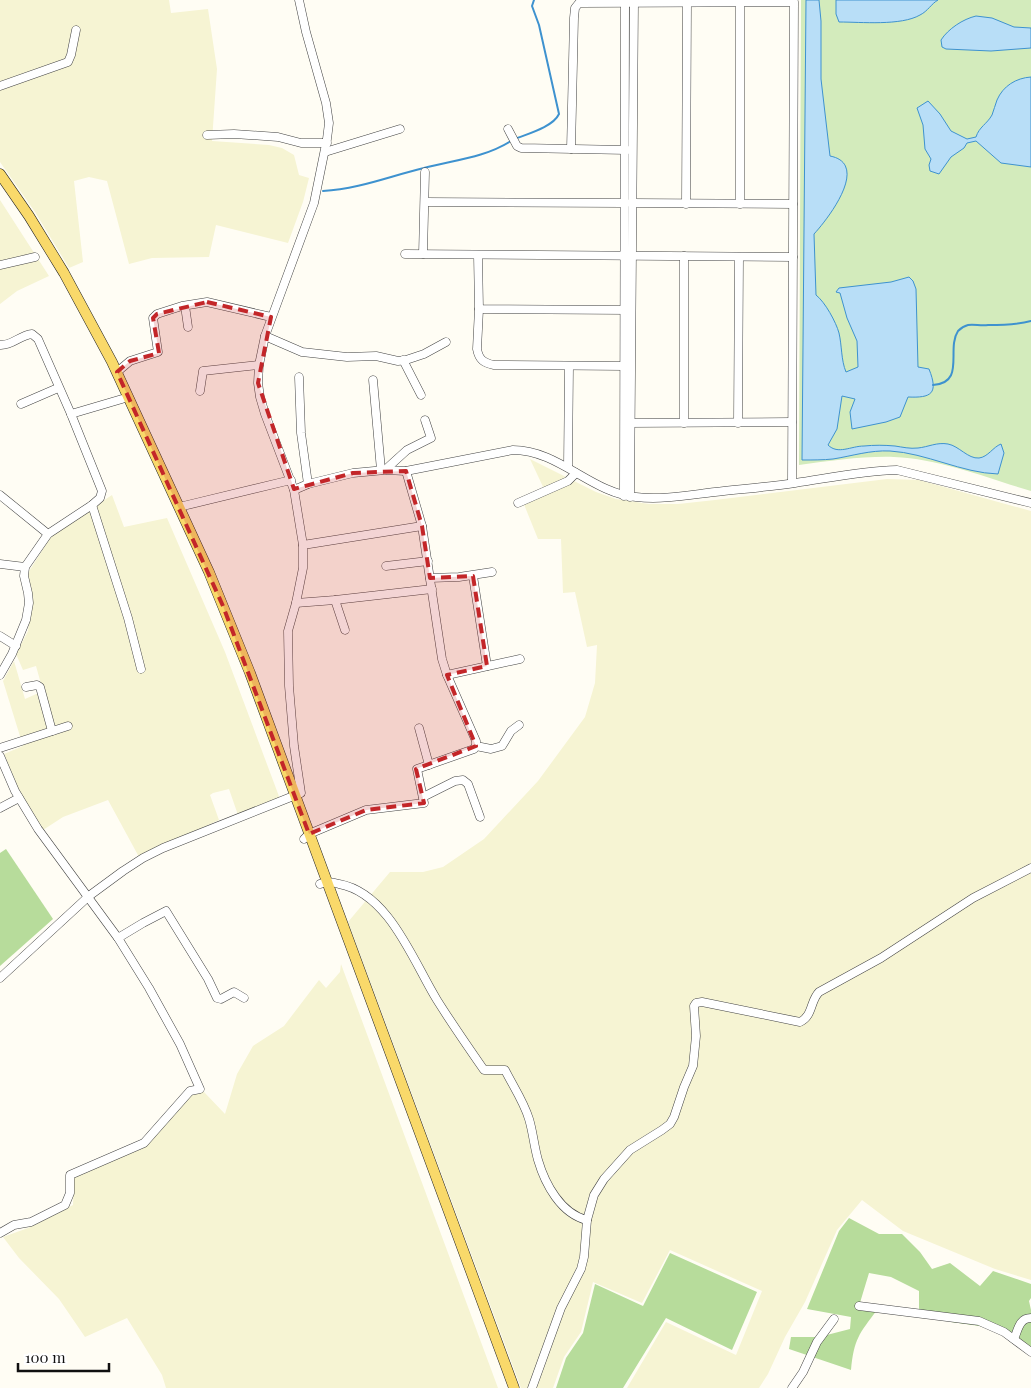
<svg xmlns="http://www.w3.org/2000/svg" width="1031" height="1388" font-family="'Playfair Display',serif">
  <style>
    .farmland { fill: #f6f4d3 }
    .green { fill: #d3ebbc }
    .forest { fill: #b7dc9b }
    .water { fill: #b8def7; stroke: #3e92cf }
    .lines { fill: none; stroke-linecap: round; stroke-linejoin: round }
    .stream { stroke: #3e92cf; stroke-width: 2 }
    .minor-casing { stroke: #434343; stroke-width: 9 }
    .major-casing { stroke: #212121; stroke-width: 11 }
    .minor { stroke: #fff; stroke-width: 8 }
    .major { stroke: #f9d96a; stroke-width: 10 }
    .marked { fill: #c32629; fill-opacity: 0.2; stroke: #c32629; stroke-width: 4; stroke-dasharray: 10 6; stroke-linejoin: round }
  </style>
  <rect width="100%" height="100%" fill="#fffdf4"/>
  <g class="farmland">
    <polygon points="0,0 169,0 171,13 208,9 217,69 212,141 269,145 282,148 294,155 299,175 309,178 303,202 288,243 216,225 209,257 152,258 129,264 107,181 89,177 74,181 83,262 69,268 35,212 0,162"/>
    <polygon points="0,200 49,276 17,291 0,304"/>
    <polygon points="530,459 596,492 616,499 649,504 678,504 715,500 887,479 919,480 1031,511 1031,1280 995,1269 903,1231 862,1200 837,1230 805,1302 785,1337 768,1374 759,1388 627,1388 666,1322 736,1355 762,1291 670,1250 642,1303 593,1282 581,1332 564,1357 553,1388 521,1388 348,922 390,872 423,872 443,867 484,839 538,781 585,717 595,683 597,645 587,647 575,592 563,593 561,539 538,539 521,497 545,491"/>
    <polygon points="112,495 124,527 167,518 225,652 280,799 238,815 229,789 213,793 210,795 219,820 139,857 108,800 63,817 43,830 20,792 4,754 23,746 3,681 14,661 25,699 43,691 36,666 23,670 16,654 28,631 32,595 26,576 52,535"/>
    <polygon points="341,964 498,1388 166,1388 162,1375 127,1318 85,1337 59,1299 19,1258 3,1237 28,1228 73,1205 74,1177 145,1146 192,1094 204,1092 225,1114 237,1074 253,1046 284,1026 319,980 326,988 340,972"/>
  </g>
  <path class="green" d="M801,0H1031V491C987,478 941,459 894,457C863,456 830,461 799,465Z"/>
  <g class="forest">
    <polygon points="6,849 53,919 0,966 0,853"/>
    <path d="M849,1218L879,1234H902L920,1252L932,1269L950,1263L980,1286L993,1271L1031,1284V1298L1029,1301L1031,1310V1347L1007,1330L951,1322L919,1309V1291L891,1277L869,1273L859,1306L877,1310C859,1334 854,1339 851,1370L789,1349L791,1337H819L850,1329L851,1317L807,1309L839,1231Z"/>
    <polygon points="670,1253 757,1292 732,1350 666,1318 623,1388 556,1388 566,1358 583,1333 595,1284 643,1306"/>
  </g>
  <g class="water">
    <path d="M806,0H819L821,21V79L830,156C871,164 827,220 814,234L816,295C825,302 836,322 839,333C842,346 841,360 846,372L858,367L857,341L847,318L840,293L836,292L839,288L891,282L909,277L913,281L916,289L918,367L929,369C939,394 931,398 908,397L900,417L886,422L852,429L850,412L855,399L842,396L837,429L828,445C838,455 851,446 864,446C874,445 884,445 895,446C902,447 910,449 918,448C928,447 937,442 948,444C959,446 968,459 979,458C988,457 993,447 1001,444L1004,453L998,474C962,473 926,453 890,451C870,450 852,456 833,459C823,460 813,460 802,460Z"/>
    <path d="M836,0H938C931,4 928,11 920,15C901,26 861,22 839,22L836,14Z"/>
    <path d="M976,16L992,18L1014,27L1031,28V48L991,51L946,49L942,47L941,40C948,29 963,19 976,16Z"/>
    <path d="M1031,77V167L1001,163L976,141L967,143L964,148L951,157L939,174L930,171L929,165L931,159L925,149L923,125L917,108L928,101L940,114L951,131L967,139L976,137C979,127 987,124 992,115C994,110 995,105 997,100C1003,86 1016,78 1031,77Z"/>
  </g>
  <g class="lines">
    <g class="stream">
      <path d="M515,139C527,134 553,127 559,114L539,25L532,6L534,0"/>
      <path d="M323,191C359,189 390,176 424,168C454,160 484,158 511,141"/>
      <path d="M933,385C966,383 946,349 958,331C961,328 964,326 968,325C974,324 981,326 988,325C1002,325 1017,325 1031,321"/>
    </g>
    <defs>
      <g id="minor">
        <polyline points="0,86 68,62 71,55 76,30"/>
        <polyline points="508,129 517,146 521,148 627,150"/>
        <polyline points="207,135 234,134 278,137 301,143 327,143"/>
        <polyline points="571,149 574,18 575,8 579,3 794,2 792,483"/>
        <polyline points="325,152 400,129"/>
        <polyline points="425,202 624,203"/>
        <polyline points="631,203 793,204"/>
        <polyline points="686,204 687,2"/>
        <polyline points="740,204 740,2"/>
        <polyline points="405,254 793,257"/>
        <polyline points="423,254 425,172"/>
        <polyline points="478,255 479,309 629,310"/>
        <polyline points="0,265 35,257"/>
        <polyline points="185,306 188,327"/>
        <path d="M479,309L477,349C479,360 484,363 494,365L624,366"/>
        <polyline points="265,336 302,352 347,357 376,356 398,361 406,360 424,354 446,342"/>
        <path d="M0,345C12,346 20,335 32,334L38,339L71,414L102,491L100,498L92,505L48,534L25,567L24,576L28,593L29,603L26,620L12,654L0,675"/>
        <polyline points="403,360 421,395"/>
        <polyline points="117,372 130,361 158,352 153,318 157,314 182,306 207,302 271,317"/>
        <polyline points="299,377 301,433 308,484"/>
        <polyline points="373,380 381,470"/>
        <polyline points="200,391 203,371 259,365"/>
        <polyline points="21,404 58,388"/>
        <polyline points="71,414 122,399"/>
        <polyline points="627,423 792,422"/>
        <polyline points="684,423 684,256"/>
        <polyline points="738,423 739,257"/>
        <polyline points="568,467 569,366"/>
        <polyline points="385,470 407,450 431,438 425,420"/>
        <path d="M294,490L308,484L353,473L385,470L406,471L513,450C559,450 591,493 636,497C662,500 689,495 715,492C742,489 768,487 795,483C829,478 862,471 897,470L1031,503"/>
        <polyline points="0,495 48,534"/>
        <polyline points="624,496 625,1"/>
        <polyline points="630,497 634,2"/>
        <polyline points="518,503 568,481 576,473"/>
        <polyline points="92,505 128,618 141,669"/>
        <polyline points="179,507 291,480"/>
        <polyline points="303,545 422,526"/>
        <polyline points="0,564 25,567"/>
        <polyline points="386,566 428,561"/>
        <polyline points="473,576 487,666"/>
        <polyline points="430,578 459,577 492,572"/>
        <polyline points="335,600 345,630"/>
        <polyline points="296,603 335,600 432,589"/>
        <polyline points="0,636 16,646"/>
        <polyline points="447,675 520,659"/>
        <polyline points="26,687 37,685 40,687 52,731"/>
        <polyline points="419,728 429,765"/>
        <polyline points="476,746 491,749 502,746 511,731 519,725"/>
        <polyline points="0,748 68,726"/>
        <polyline points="0,756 15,791 38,829 118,938 149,988 180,1044 200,1089 190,1091 144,1143 70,1175 70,1193 65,1205 31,1222 14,1225 0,1233"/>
        <polyline points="423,797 455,781 463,780 468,784 480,817"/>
        <polyline points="0,808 19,798"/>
        <polyline points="304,839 309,834 366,810 424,803 417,769 474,749 476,746 476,741 447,675 442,659 422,526 406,471"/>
        <path d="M320,884C327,881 332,882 339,884C389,893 413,961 437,1000C452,1024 468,1047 484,1070H505C513,1086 524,1102 529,1119C533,1132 534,1146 538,1160C545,1184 561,1214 587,1220"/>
        <polyline points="118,938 143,923 166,911 208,979 217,998 221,999 234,992 244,998"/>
        <polyline points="0,978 89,896 123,871 143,858 163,848 301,793 294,746 289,686 288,631 296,603 303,568 303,545 294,490 265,414 260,397 258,383 259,365 265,336 314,203 327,139 329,123 326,103 306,32 299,0"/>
        <polyline points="859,1306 979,1321 1004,1332 1031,1352"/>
        <path d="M1014,1339C1018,1330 1019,1318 1031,1318"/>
        <path d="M532,1388L561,1308L581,1269L584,1257L587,1220L594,1195L604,1179L630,1150L662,1130L670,1124L674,1117L684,1087L693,1066L696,1036L694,1006L696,1003L702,1002L800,1022C813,1016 810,1001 819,992L881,958L973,898L1031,868"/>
        <polyline points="792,1388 803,1372 817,1342 834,1319"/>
      </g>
      <polyline id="major" points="0,174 29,216 64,273 112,362 209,572 250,673 514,1388"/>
    </defs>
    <use href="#minor" class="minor-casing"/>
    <use href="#major" class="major-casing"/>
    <use href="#minor" class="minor"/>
    <use href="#major" class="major"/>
  </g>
  <path class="marked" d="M207,302L271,317L258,383L294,489L353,473L406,471L422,526L430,578L473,576L487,666L447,675L476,746L416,769L424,803L366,810L309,834L223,606L117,372L130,361L159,353L153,318L157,314Z"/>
  <path d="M18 1363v8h91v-8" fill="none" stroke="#101010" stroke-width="2.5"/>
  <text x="25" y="1363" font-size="15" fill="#101010" stroke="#ffffff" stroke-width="4" paint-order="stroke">100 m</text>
</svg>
